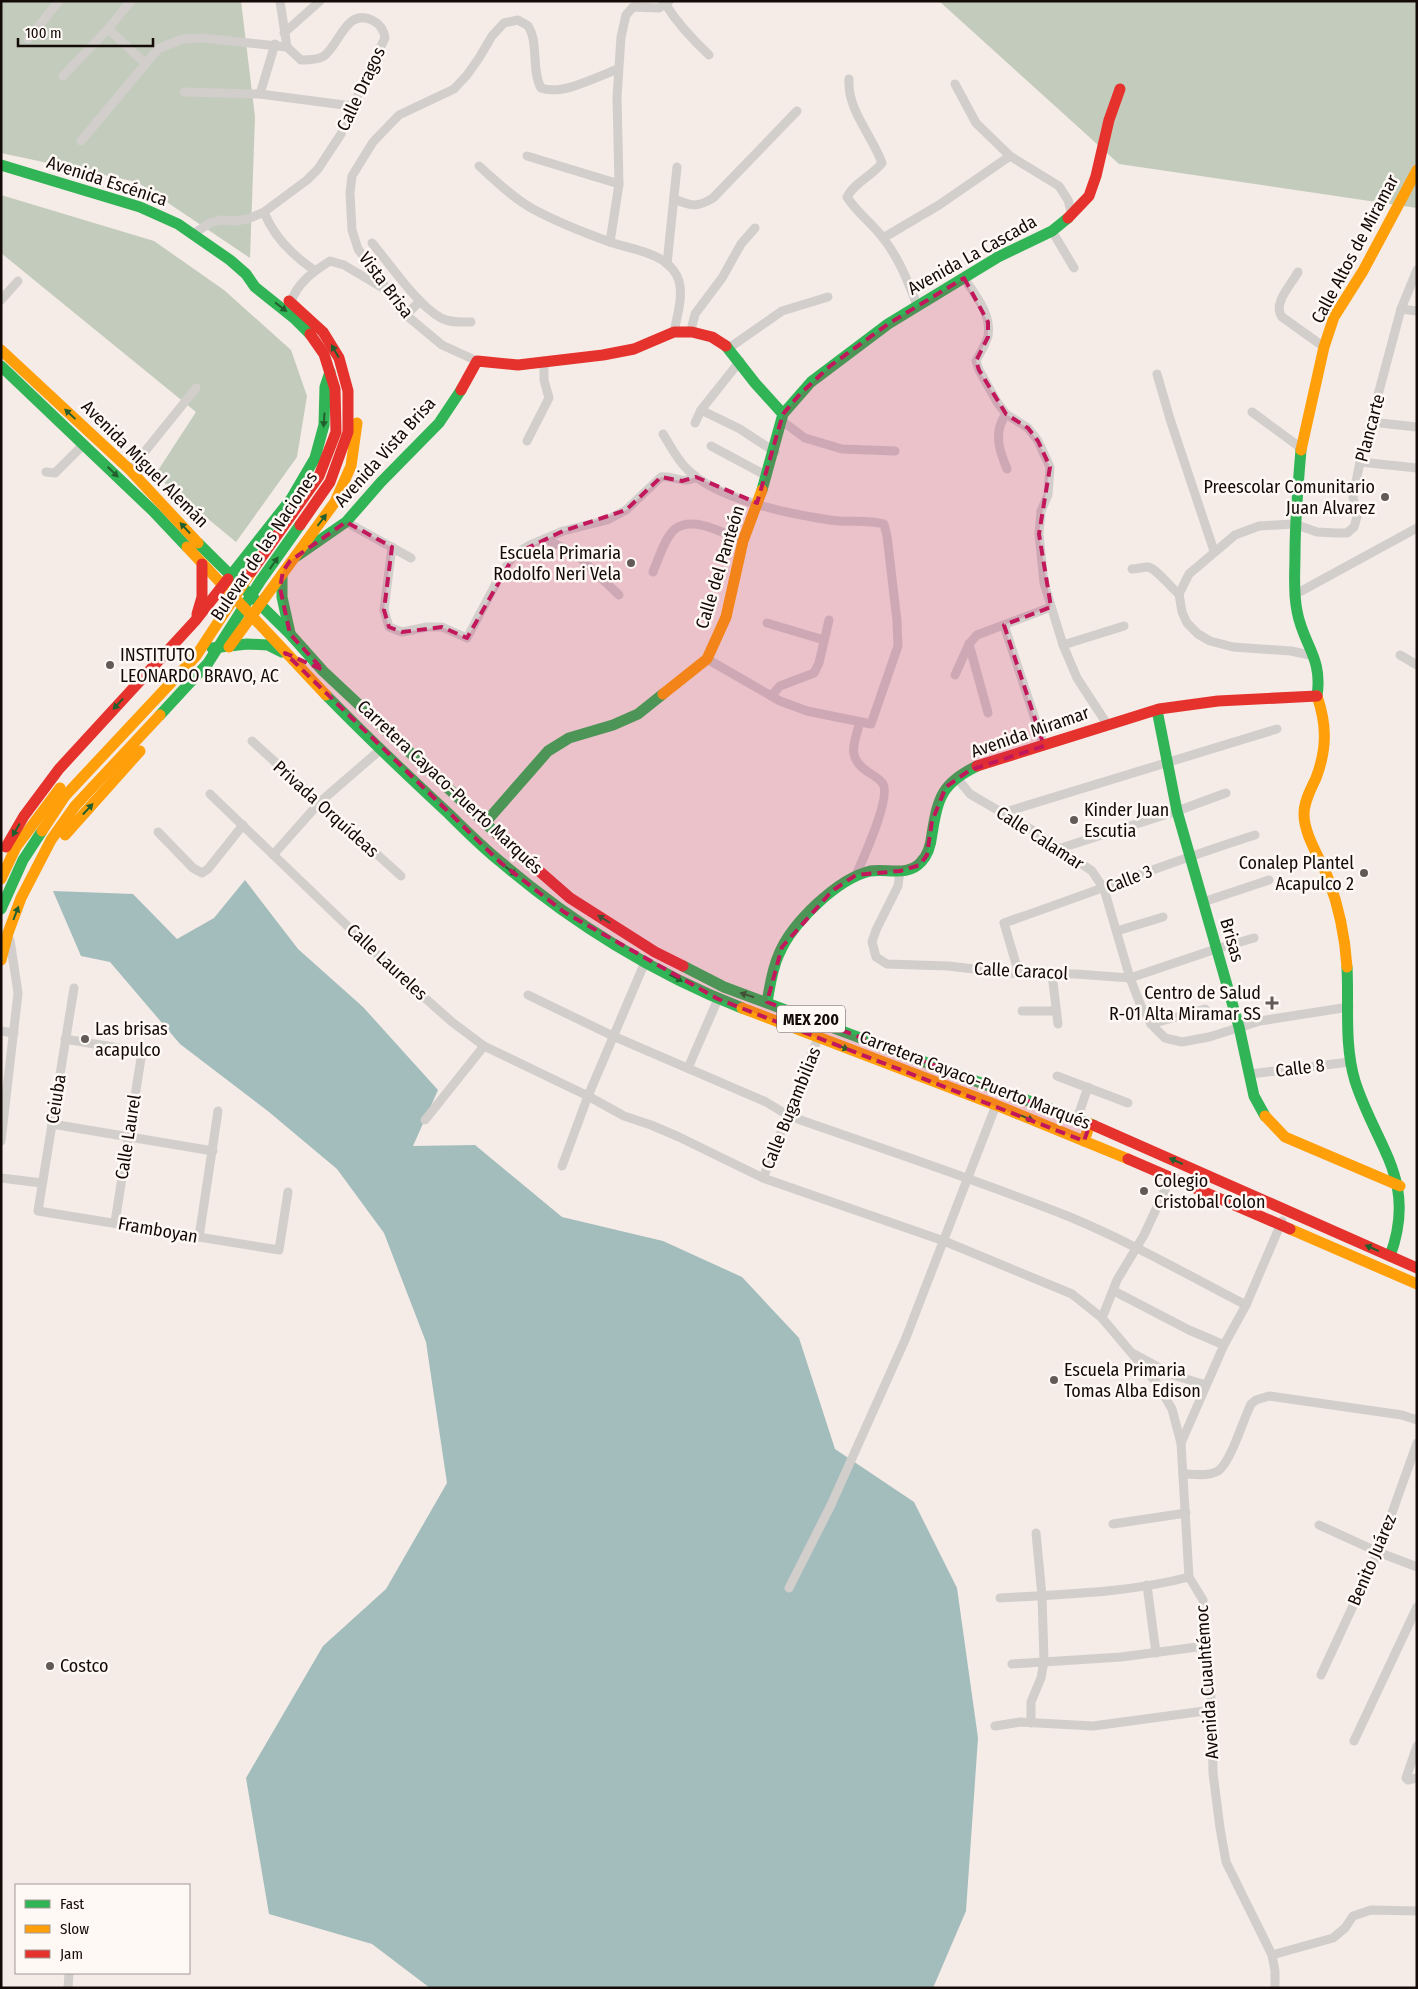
<svg xmlns="http://www.w3.org/2000/svg" width="1418" height="1989" font-family="'Fira Sans Condensed',sans-serif">
  <style>
    .forest { fill: #c3ccbc }
    .water { fill: #a2bdbc }
    .lines { fill: none; stroke-linecap: round; stroke-linejoin: round }
    .street { stroke: #d1cecc; stroke-width: 9 }
    .fast { stroke: #30b455; stroke-width: 11 }
    .slow { stroke: #ff9f0a; stroke-width: 11 }
    .jam { stroke: #e5322d; stroke-width: 11 }
    .oneway { fill: #225f2e }
    .marked { fill: #c2185b; fill-opacity: 0.2; stroke: #c2185b; stroke-width: 4; stroke-dasharray: 10 6; stroke-linejoin: round }
    .poi-dot { fill: #635955; stroke: #fff9f6; stroke-width: 2 }
    .labels { text-anchor: middle; dominant-baseline: central; stroke-width: 5; stroke-linejoin: round; paint-order: stroke }
    .shield { fill: #fff9f6; stroke: #5a524f; stroke-width: 1 }
    .shield-label { font-size: 16px; font-weight: bold; fill: #140a07 }
    .street-label { font-size: 18px; fill: #140a07; stroke: #fff9f6 }
    .poi-label { font-size: 18px; fill: #140a07; stroke: #fff9f6; text-anchor: start }
  </style>
  <rect width="100%" height="100%" fill="#f5ebe7"/>
  <g class="forest">
    <polygon points="1,1 241,1 255,117 250,258 137,182 1,153"/>
    <polygon points="939,1 1417,1 1417,208 1119,164"/>
    <polygon points="1,195 154,241 224,290 291,350 307,396 297,457 236,542 155,475 196,412 1,253"/>
  </g>
  <polygon class="water" points="245,880 298,949 363,1007 438,1090 413,1146 475,1145 562,1217 663,1241 742,1277 799,1338 835,1449 914,1502 957,1588 978,1738 966,1911 933,1988 430,1988 372,1944 269,1914 246,1778 323,1646 386,1589 447,1483 426,1342 384,1233 337,1169 269,1112 180,1044 110,962 81,956 53,891 133,894 177,939 214,918"/>
  <g class="lines">
    <g class="street">
      <path d="M666,5C678,24 693,40 709,55"/>
      <polyline points="108,29 145,63"/>
      <polyline points="284,33 320,1"/>
      <polyline points="28,39 59,1"/>
      <polyline points="63,76 108,29 131,1"/>
      <path d="M849,79C847,110 872,135 882,163C872,176 855,182 847,197C857,213 872,223 883,238C899,258 908,282 917,305"/>
      <polyline points="955,84 976,123 1010,156 1059,186 1068,200 1072,215"/>
      <polyline points="184,92 260,94 352,106"/>
      <polyline points="260,94 275,44"/>
      <polyline points="81,141 158,49 182,39 203,38 287,47"/>
      <polyline points="527,156 619,184"/>
      <path d="M479,166C496,181 513,198 533,209C557,222 585,233 610,242C632,250 665,252 677,276C685,292 677,316 674,332"/>
      <path d="M674,199C691,206 697,208 713,198L797,111"/>
      <path d="M264,212C274,237 292,255 314,270"/>
      <polyline points="1052,231 1074,268"/>
      <path d="M193,234L210,223L220,220L234,221L248,219L264,212L307,180L318,169L341,134L365,79L385,38C384,30 380,24 372,20C346,8 340,44 324,56C318,60 308,60 301,60L287,47L280,1"/>
      <polyline points="883,238 939,205 1010,156"/>
      <polyline points="610,242 619,184 617,97 621,37 626,15 633,7 659,8 669,1"/>
      <path d="M372,243C389,263 418,306 441,318C450,323 461,322 471,322"/>
      <polyline points="667,264 677,167"/>
      <path d="M1298,272C1291,285 1272,304 1282,317L1324,347"/>
      <path d="M964,278C975,295 992,314 988,336C986,344 980,353 976,361L979,370L997,402L1006,414L1028,428L1038,441L1050,467L1048,495L1041,511L1039,534L1044,583L1063,645L1077,678L1107,724"/>
      <polyline points="1,300 18,281"/>
      <path d="M291,302C297,283 314,271 330,261L344,265L386,290"/>
      <polyline points="1401,309 1417,311"/>
      <polyline points="406,315 420,301"/>
      <polyline points="692,332 692,326 695,314 722,278 741,244 755,228"/>
      <polyline points="729,348 782,311 828,297"/>
      <path d="M477,361L442,345L400,310L390,293L358,249L352,230L350,193L352,176L373,142L399,115L454,89L467,75L479,58L492,36L504,23L518,20C521,22 526,24 528,26C539,42 531,70 541,88C562,96 599,76 618,69"/>
      <polyline points="1157,374 1170,419 1214,551"/>
      <polyline points="701,410 740,429 775,452"/>
      <polyline points="1252,412 1301,448"/>
      <path d="M1006,414C993,432 999,450 1007,469"/>
      <polyline points="782,421 805,438 842,449 895,451"/>
      <polyline points="1371,422 1417,427"/>
      <polyline points="695,423 701,410 740,361"/>
      <path d="M663,434C670,445 677,460 687,469C716,499 789,514 830,520C848,523 866,519 884,524L887,536L897,621L898,646L871,724L807,711L780,701L707,659"/>
      <polyline points="527,441 549,398 544,380 544,361"/>
      <polyline points="711,446 767,476"/>
      <polyline points="1360,462 1417,468"/>
      <polyline points="130,470 196,388"/>
      <polyline points="46,472 55,473 84,444"/>
      <polyline points="346,522 411,558"/>
      <polyline points="545,539 575,553 619,595"/>
      <path d="M392,547L384,610L389,627L402,632L427,627H442L467,638L501,574L515,554L528,546L563,531L607,520L626,510L661,477C674,475 683,485 696,477"/>
      <path d="M1132,569C1137,569 1143,567 1148,567C1157,569 1170,587 1179,594"/>
      <path d="M653,572C658,560 665,537 675,529C694,515 725,534 743,541"/>
      <polyline points="1294,595 1417,528"/>
      <polyline points="767,623 824,640"/>
      <polyline points="1004,625 1044,746"/>
      <polyline points="969,644 988,713"/>
      <polyline points="1063,645 1124,626"/>
      <polyline points="1400,655 1417,665"/>
      <polyline points="1314,656 1291,651 1233,647 1210,641 1198,634 1187,623 1182,612 1179,594 1189,574 1235,535 1259,526 1294,524 1317,532 1336,533 1347,533 1354,527 1357,517 1353,497 1360,462 1401,309 1417,270"/>
      <polyline points="955,675 969,644 977,635 1051,607"/>
      <polyline points="771,696 780,686 814,673 819,663 829,620"/>
      <polyline points="252,741 401,876"/>
      <polyline points="957,778 970,794 1032,830 1092,871 1104,889 1130,978 1141,1006 1151,1024 1165,1038 1182,1042 1209,1037 1260,1021 1349,1007"/>
      <polyline points="210,794 390,967 452,1022 484,1046 588,1096 624,1116 651,1125 679,1137 763,1178 944,1241 1072,1294 1102,1318 1156,1382 1172,1409 1181,1443"/>
      <polyline points="1002,813 1277,729"/>
      <polyline points="158,832 193,868 202,873 208,869 243,825"/>
      <polyline points="1058,849 1177,811 1226,793"/>
      <polyline points="273,855 320,802 380,750"/>
      <polyline points="900,871 898,886 876,930 872,942 876,957 887,964 948,966 1019,974 1076,974 1130,978 1216,949 1254,938"/>
      <path d="M856,875C863,859 891,798 883,784C880,779 873,775 868,772C846,757 854,744 860,722"/>
      <polyline points="1203,902 1269,880"/>
      <polyline points="1117,931 1163,917"/>
      <path d="M1019,974L1004,923C1088,894 1170,862 1255,835"/>
      <polyline points="1052,974 1058,1024"/>
      <polyline points="74,988 38,1211 279,1250 288,1192"/>
      <path d="M528,995L613,1036L766,1102L789,1116C883,1149 978,1180 1070,1217C1130,1242 1188,1275 1246,1305"/>
      <polyline points="1022,1011 1056,1011"/>
      <polyline points="1151,1024 1205,1009"/>
      <polyline points="1,1031 14,1033"/>
      <polyline points="65,1039 142,1052 115,1222"/>
      <polyline points="688,1068 718,999"/>
      <polyline points="1250,1074 1350,1062"/>
      <polyline points="1057,1076 1128,1103"/>
      <polyline points="1077,1119 1088,1087"/>
      <polyline points="425,1120 484,1046"/>
      <polyline points="52,1124 213,1151"/>
      <polyline points="1,1141 18,993 10,940"/>
      <polyline points="562,1166 588,1096 645,962"/>
      <polyline points="1,1178 42,1183"/>
      <polyline points="763,1178 818,1038"/>
      <polyline points="199,1237 218,1111"/>
      <polyline points="1114,1291 1189,1330 1224,1345"/>
      <polyline points="1102,1318 1117,1280 1144,1235 1171,1177"/>
      <polyline points="1134,1354 1173,1375 1206,1385"/>
      <path d="M1183,1474C1193,1474 1208,1477 1218,1471C1231,1462 1243,1420 1251,1404L1256,1400L1269,1396L1402,1415L1417,1420"/>
      <polyline points="1113,1524 1186,1513"/>
      <polyline points="1319,1525 1378,1552 1417,1567"/>
      <polyline points="1147,1585 1156,1653"/>
      <polyline points="789,1588 831,1505 905,1340 996,1105"/>
      <path d="M1000,1598C1063,1594 1128,1593 1189,1577"/>
      <polyline points="1012,1664 1121,1657 1205,1646"/>
      <polyline points="1321,1675 1378,1552 1417,1443"/>
      <polyline points="1031,1723 1031,1702 1041,1678 1044,1661 1042,1596 1036,1533"/>
      <polyline points="995,1726 1020,1722 1093,1726 1212,1710"/>
      <polyline points="1354,1741 1417,1607"/>
      <polyline points="1417,1746 1406,1778 1408,1780 1417,1778"/>
      <polyline points="1272,1955 1333,1938 1345,1928 1353,1916 1371,1910 1417,1911"/>
      <polyline points="68,1988 69,1974"/>
      <polyline points="1275,1988 1275,1971 1272,1955 1226,1862 1220,1828 1213,1773 1212,1710 1203,1600 1189,1577 1181,1443 1224,1345 1246,1305 1282,1221"/>
    </g>
    <g class="fast">
      <polyline points="1,165 140,207 178,224 230,260 246,274 255,287 295,319 310,334"/>
      <polyline points="726,346 755,383 783,414"/>
      <polyline points="1,366 153,511 187,547"/>
      <path d="M1301,450C1298,485 1295,519 1295,554C1295,574 1293,591 1297,611C1303,645 1323,657 1317,696"/>
      <polyline points="762,490 783,414 811,382 888,324 998,257 1052,231 1068,218"/>
      <polyline points="198,543 290,634 323,671 498,835"/>
      <polyline points="297,556 346,522 381,482 439,423 461,390"/>
      <polyline points="282,575 282,597 290,633"/>
      <polyline points="228,579 291,499 315,458 324,425 325,387 330,372"/>
      <polyline points="212,648 247,644 268,645 282,652"/>
      <path d="M326,695C366,736 407,775 449,814C466,831 483,848 502,863C571,922 656,975 742,1008"/>
      <polyline points="1157,710 1177,811 1239,1027 1254,1096 1265,1116"/>
      <polyline points="160,715 208,663 261,580 300,525"/>
      <polyline points="485,823 548,751 569,738 613,725 638,714 663,694"/>
      <polyline points="1,909 23,860 42,831"/>
      <polyline points="683,966 724,987 1093,1125"/>
      <path d="M1347,967C1349,1005 1344,1044 1355,1081C1376,1147 1418,1180 1390,1256"/>
      <path d="M767,1002C770,986 772,969 779,954C792,923 837,879 870,871C887,868 908,877 921,862C928,855 931,844 932,834C938,797 942,783 977,766"/>
    </g>
    <g class="slow">
      <polyline points="1,350 130,470 198,543"/>
      <polyline points="1301,450 1324,347 1334,317 1363,271 1417,170"/>
      <polyline points="187,547 326,695"/>
      <polyline points="229,647 335,502 351,466 357,423"/>
      <polyline points="663,694 707,659 726,617 743,541 762,490"/>
      <path d="M1317,696C1327,725 1327,749 1316,778C1311,789 1304,801 1304,814C1304,835 1320,858 1328,878C1339,907 1345,936 1347,967"/>
      <polyline points="42,831 65,796 196,656 251,572"/>
      <polyline points="65,835 140,751"/>
      <polyline points="1,879 16,847 60,788"/>
      <polyline points="1,960 8,933 21,898 51,840 75,806 160,715"/>
      <polyline points="742,1008 996,1105 1128,1159"/>
      <polyline points="1265,1116 1285,1137 1400,1186"/>
      <polyline points="1084,1141 1090,1124"/>
      <polyline points="1290,1229 1417,1284"/>
    </g>
    <g class="jam">
      <polyline points="1068,218 1089,196 1096,176 1109,120 1120,89"/>
      <polyline points="289,301 323,332 339,358 348,391 348,432 330,482 300,525"/>
      <polyline points="461,390 477,361 518,365 603,355 634,349 674,332 692,332 712,337 726,346"/>
      <polyline points="251,572 319,476 336,432 335,389 324,354 310,334"/>
      <polyline points="197,614 202,597 202,564"/>
      <polyline points="977,766 1159,709 1218,701 1317,696"/>
      <polyline points="498,835 570,898 655,952 683,966"/>
      <polyline points="6,847 24,816 59,769 195,621 228,579"/>
      <polyline points="1093,1125 1417,1268"/>
      <polyline points="1128,1159 1290,1229"/>
    </g>
  </g>
  <defs><path id="oneway-solid" d="M-6-.8H1V-3.2L6.5 0L1 3.2V.8H-6Z" transform="scale(1.25)"/></defs>
  <g class="oneway">
    <use href="#oneway-solid" transform="translate(281 307) rotate(38)"/>
    <use href="#oneway-solid" transform="translate(335 351) rotate(-120)"/>
    <use href="#oneway-solid" transform="translate(70 414) rotate(-137)"/>
    <use href="#oneway-solid" transform="translate(324 420) rotate(94)"/>
    <use href="#oneway-solid" transform="translate(113 472) rotate(44)"/>
    <use href="#oneway-solid" transform="translate(322 520) rotate(-53)"/>
    <use href="#oneway-solid" transform="translate(185 528) rotate(-133)"/>
    <use href="#oneway-solid" transform="translate(274 563) rotate(-55)"/>
    <use href="#oneway-solid" transform="translate(118 704) rotate(133)"/>
    <use href="#oneway-solid" transform="translate(88 809) rotate(-47)"/>
    <use href="#oneway-solid" transform="translate(16 830) rotate(120)"/>
    <use href="#oneway-solid" transform="translate(511 871) rotate(38)"/>
    <use href="#oneway-solid" transform="translate(16 913) rotate(-69)"/>
    <use href="#oneway-solid" transform="translate(604 919) rotate(-148)"/>
    <use href="#oneway-solid" transform="translate(676 978) rotate(27)"/>
    <use href="#oneway-solid" transform="translate(747 995) rotate(-162)"/>
    <use href="#oneway-solid" transform="translate(842 1047) rotate(21)"/>
    <use href="#oneway-solid" transform="translate(1027 1118) rotate(22)"/>
    <use href="#oneway-solid" transform="translate(1176 1161) rotate(-156)"/>
    <use href="#oneway-solid" transform="translate(1372 1248) rotate(-156)"/>
  </g>
  <path class="marked" d="M964,278L988,322V337L976,361L979,370L1006,414L1028,428L1038,441L1050,467L1039,534L1051,607L1004,625L1044,746L970,770L946,787L932,821L927,855L920,865L900,871L856,875L832,891L782,947L767,1002L1090,1124L1084,1141L718,999L564,912L501,863L285,653L323,670L290,634L280,588L283,571L290,561L346,522L392,547L384,610L389,627L402,632L442,627L467,638L515,554L563,531L626,510L661,477L682,481L696,477L757,503L783,414L800,394L830,366L888,324Z"/>
  <g class="poi-dot">
    <circle cx="1385" cy="497" r="5"/>
    <circle cx="631" cy="563" r="5"/>
    <circle cx="110" cy="665" r="5"/>
    <circle cx="1074" cy="820" r="5"/>
    <circle cx="1364" cy="873" r="5"/>
    <path d="M1269.5 995.5h5v5h5v5h-5v5h-5v-5h-5v-5h5z"/>
    <circle cx="85" cy="1039" r="5"/>
    <circle cx="1144" cy="1191" r="5"/>
    <circle cx="1054" cy="1380" r="5"/>
    <circle cx="50" cy="1666" r="5"/>
  </g>
  <g class="labels">
    <rect class="shield" x="777" y="1005.5" width="68" height="27" rx="4"/>
    <g class="shield-label">
      <text x="811" y="1019">MEX 200</text>
    </g>
    <g class="street-label">
      <text transform="translate(361 89) rotate(-65)">Calle Dragos</text>
      <text transform="translate(107 181) rotate(18)">Avenida Escénica</text>
      <text transform="translate(1355 249) rotate(-62)">Calle Altos de Miramar</text>
      <text transform="translate(972 255) rotate(-29)">Avenida La Cascada</text>
      <text transform="translate(386 285) rotate(53)">Vista Brisa</text>
      <text transform="translate(1370 428) rotate(-75)">Plancarte</text>
      <text transform="translate(385 452) rotate(-48)">Avenida Vista Brisa</text>
      <text transform="translate(145 464) rotate(45)">Avenida Miguel Alemán</text>
      <text transform="translate(264 546) rotate(-56)">Bulevar de las Naciones</text>
      <text transform="translate(720 567) rotate(-73)">Calle del Panteón</text>
      <text transform="translate(1030 732) rotate(-19)">Avenida Miramar</text>
      <text transform="translate(450 787) rotate(43)">Carretera Cayaco-Puerto Marqués</text>
      <text transform="translate(326 809) rotate(42)">Privada Orquídeas</text>
      <text transform="translate(1040 838) rotate(33)">Calle Calamar</text>
      <text transform="translate(1129 879) rotate(-21)">Calle 3</text>
      <text transform="translate(1232 940) rotate(74)">Brisas</text>
      <text transform="translate(387 962) rotate(43)">Calle Laureles</text>
      <text transform="translate(1021 971) rotate(3)">Calle Caracol</text>
      <text transform="translate(1300 1068) rotate(-7)">Calle 8</text>
      <text transform="translate(975 1080) rotate(21)">Carretera Cayaco-Puerto Marqués</text>
      <text transform="translate(56 1099) rotate(-81)">Ceiuba</text>
      <text transform="translate(791 1108) rotate(-68)">Calle Bugambilias</text>
      <text transform="translate(128 1137) rotate(-81)">Calle Laurel</text>
      <text transform="translate(158 1230) rotate(10)">Framboyan</text>
      <text transform="translate(1372 1560) rotate(-67)">Benito Juárez</text>
      <text transform="translate(1207 1682) rotate(-94)">Avenida Cuauhtémoc</text>
    </g>
    <g class="poi-label">
      <text x="1375" y="487" text-anchor="end">Preescolar Comunitario<tspan x="1375" dy="21">Juan Alvarez</tspan></text>
      <text x="621" y="553" text-anchor="end">Escuela Primaria<tspan x="621" dy="21">Rodolfo Neri Vela</tspan></text>
      <text x="120" y="655">INSTITUTO<tspan x="120" dy="21">LEONARDO BRAVO, AC</tspan></text>
      <text x="1084" y="810">Kinder Juan<tspan x="1084" dy="21">Escutia</tspan></text>
      <text x="1354" y="863" text-anchor="end">Conalep Plantel<tspan x="1354" dy="21">Acapulco 2</tspan></text>
      <text x="1261" y="993" text-anchor="end">Centro de Salud<tspan x="1261" dy="21">R-01 Alta Miramar SS</tspan></text>
      <text x="95" y="1029">Las brisas<tspan x="95" dy="21">acapulco</tspan></text>
      <text x="1154" y="1181">Colegio<tspan x="1154" dy="21">Cristobal Colon</tspan></text>
      <text x="1064" y="1370">Escuela Primaria<tspan x="1064" dy="21">Tomas Alba Edison</tspan></text>
      <text x="60" y="1666">Costco</text>
    </g>
  </g>
  <rect width="1418" height="1989" fill="none" stroke="#140a07" stroke-width="5"/>
  <rect x="15" y="1884" width="175" height="90" fill="#fff9f6" stroke="#a19996"/>
  <rect x="25" y="1900" width="25" height="8" fill="#30b455" stroke="#a19996"/>
  <text x="60" y="1909" font-size="15" fill="#140a07">Fast</text>
  <rect x="25" y="1925" width="25" height="8" fill="#ff9f0a" stroke="#a19996"/>
  <text x="60" y="1934" font-size="15" fill="#140a07">Slow</text>
  <rect x="25" y="1950" width="25" height="8" fill="#e5322d" stroke="#a19996"/>
  <text x="60" y="1959" font-size="15" fill="#140a07">Jam</text>
  <path d="M18 38v8h135v-8" fill="none" stroke="#140a07" stroke-width="2.5"/>
  <text x="25" y="38" font-size="15" fill="#140a07" stroke="#fff9f6" stroke-width="4" paint-order="stroke">100 m</text>
</svg>
